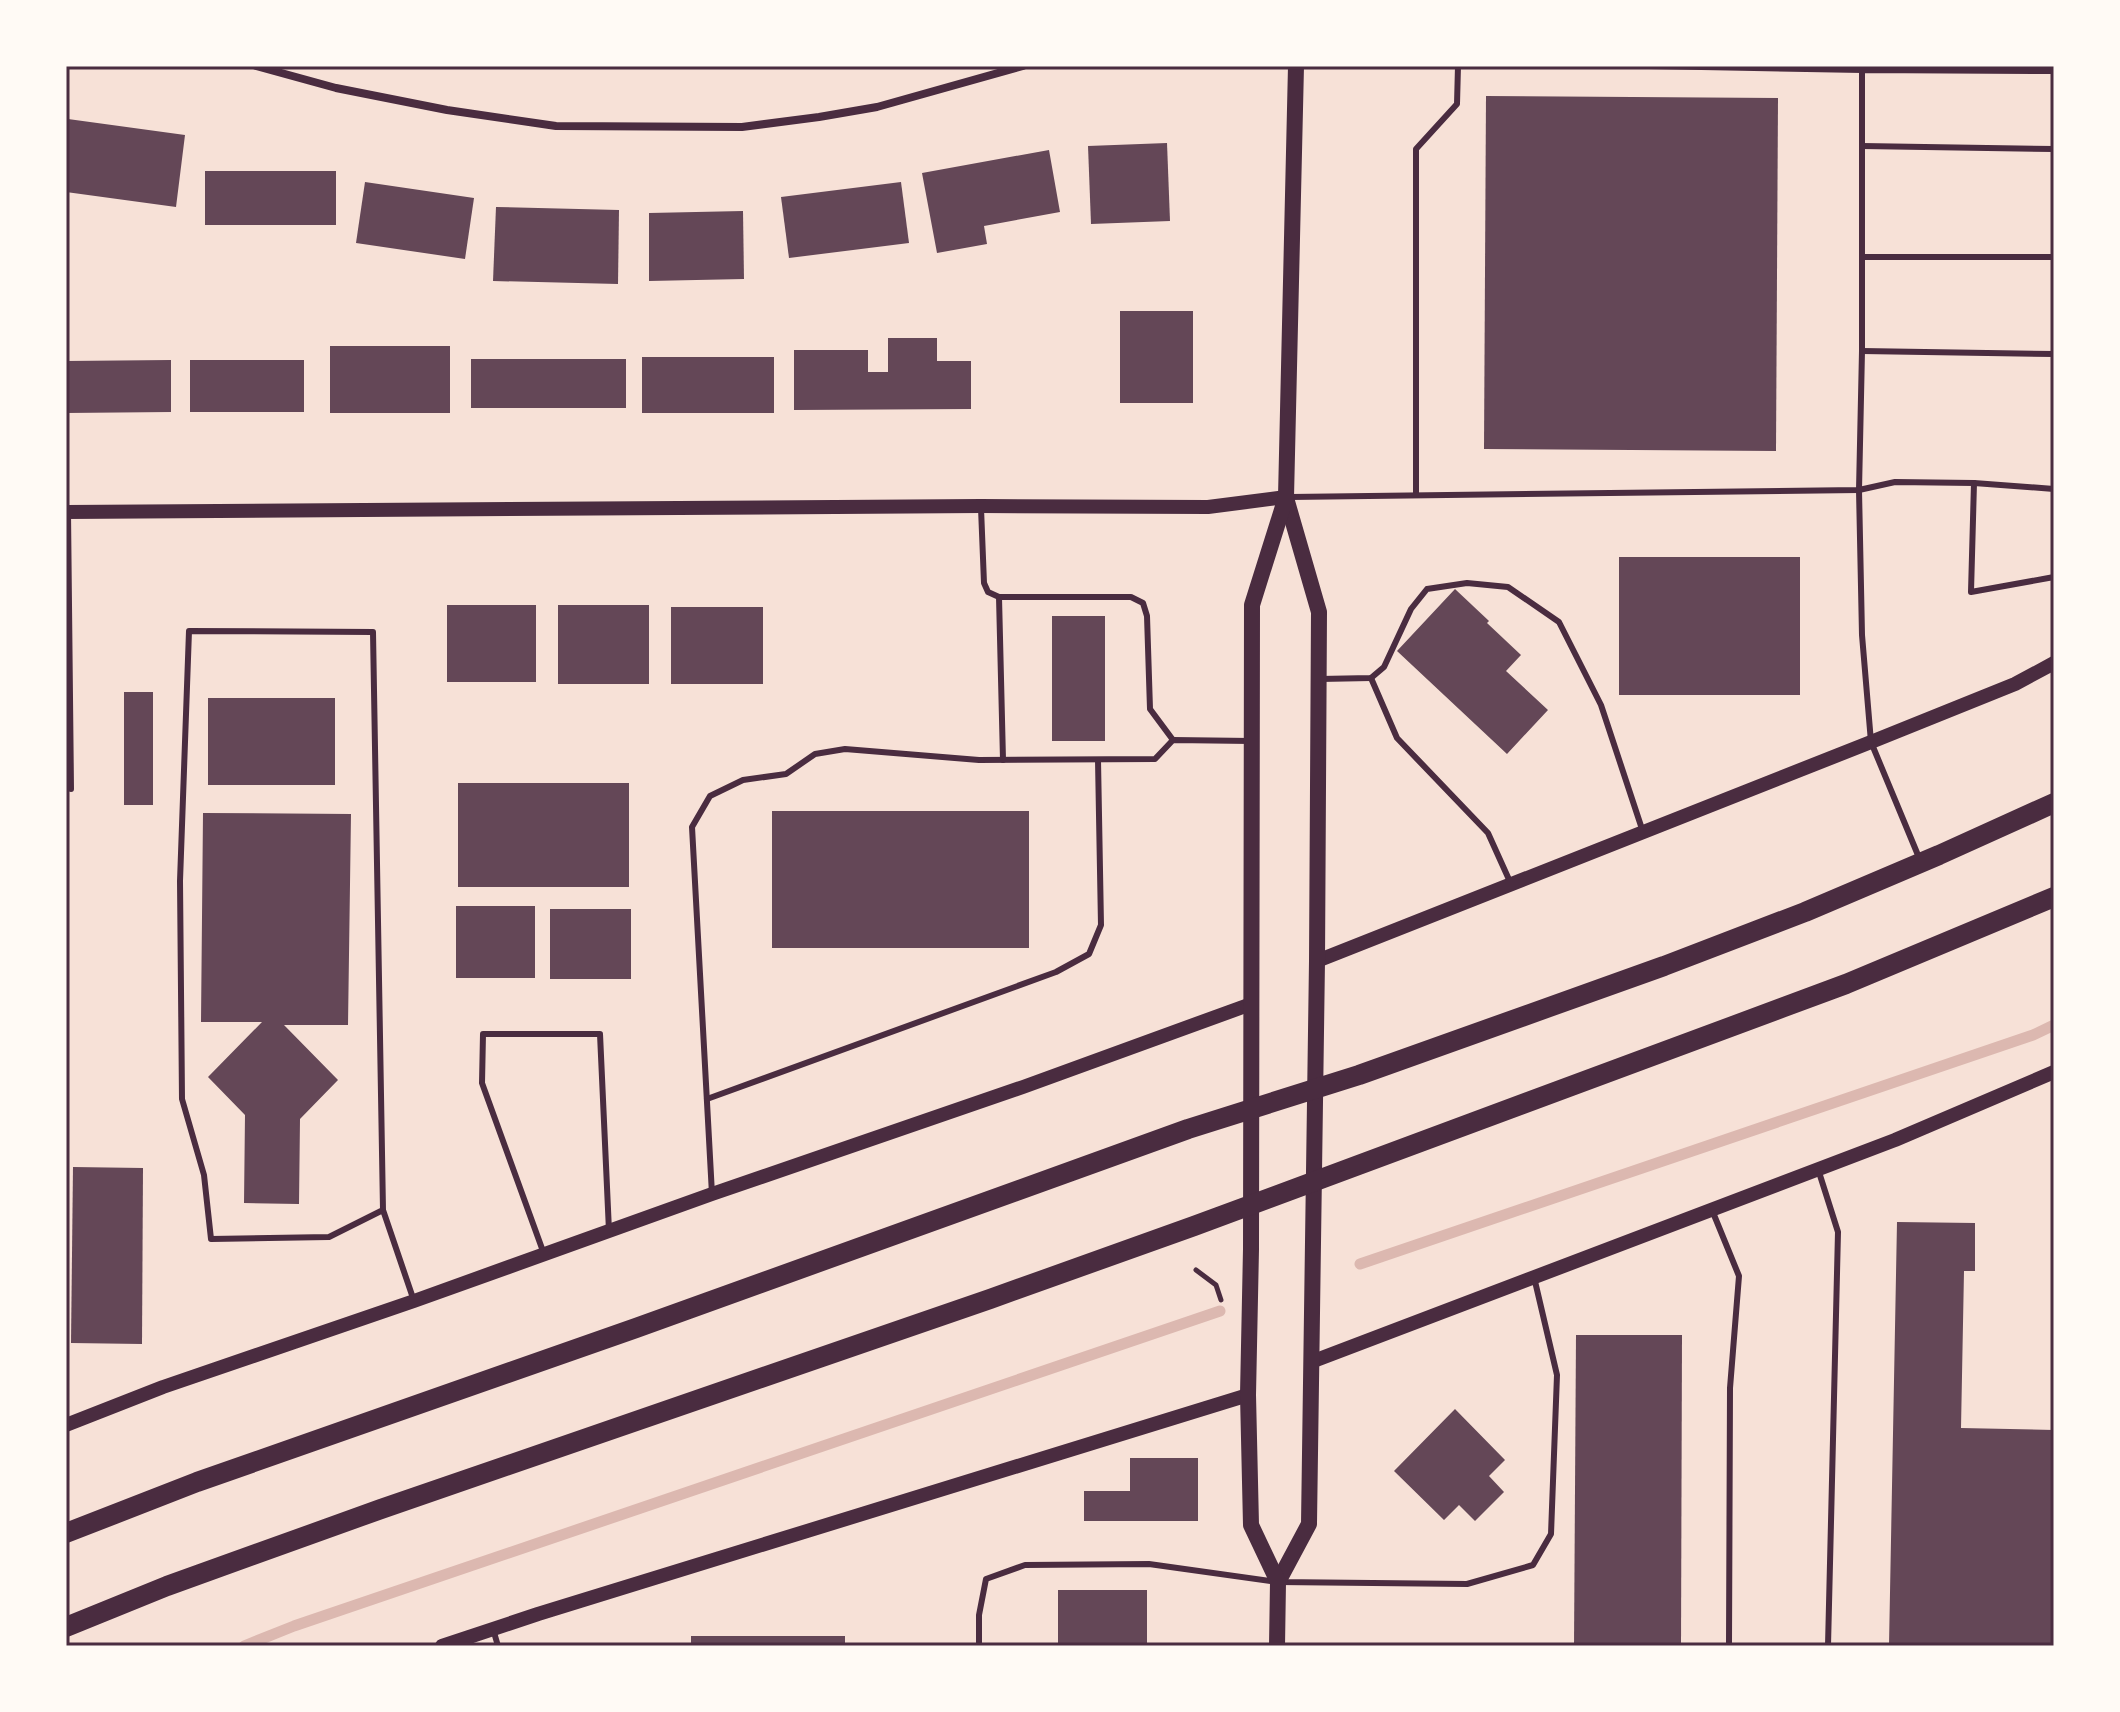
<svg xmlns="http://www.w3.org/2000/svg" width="2120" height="1712" font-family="Jost,sans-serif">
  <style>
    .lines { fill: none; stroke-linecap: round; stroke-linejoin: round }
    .stream { stroke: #dcb8b0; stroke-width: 11 }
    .building { fill: #644757 }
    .path { stroke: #4a2c40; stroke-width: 5 }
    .service { stroke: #4a2c40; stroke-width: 6 }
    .minor { stroke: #4a2c40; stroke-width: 8 }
    .tertiary { stroke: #4a2c40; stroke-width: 14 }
    .secondary { stroke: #4a2c40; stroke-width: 16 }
    .primary { stroke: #4a2c40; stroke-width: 20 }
    .neatline { fill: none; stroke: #4a2c40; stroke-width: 3 }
  </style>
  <rect width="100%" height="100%" fill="#f7e1d7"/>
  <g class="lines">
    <g class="stream">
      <polyline points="1360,1264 2033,1035 2054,1025"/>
      <polyline points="244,1646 294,1626 1220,1311"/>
    </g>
  </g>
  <g class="building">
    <polygon points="1486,96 1778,98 1776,451 1484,449"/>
    <polygon points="68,119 185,135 176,207 66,192 66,133"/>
    <polygon points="1167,143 1170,221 1091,224 1088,146"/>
    <polygon points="1049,150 1060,212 984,226 987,244 937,253 922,173"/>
    <rect x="205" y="171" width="131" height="54"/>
    <polygon points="365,182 474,198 465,259 356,243"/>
    <polygon points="901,182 909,243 789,258 781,197"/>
    <polygon points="496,207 619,210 618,284 493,281"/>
    <polygon points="743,211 744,279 649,281 649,213"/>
    <rect x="1120" y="311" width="73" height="92"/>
    <polygon points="888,338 937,338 937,361 971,361 971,409 794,410 794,350 868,350 868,372 888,372"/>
    <rect x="330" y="346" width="120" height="67"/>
    <rect x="642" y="357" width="132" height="56"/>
    <rect x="471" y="359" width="155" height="49"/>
    <polygon points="171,360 171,412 66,413 66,361"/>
    <rect x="190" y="360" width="114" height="52"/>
    <rect x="1619" y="557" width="181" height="138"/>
    <polygon points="1455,589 1489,621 1487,623 1521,655 1506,671 1548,710 1507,754 1397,651"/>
    <rect x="447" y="605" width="89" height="77"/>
    <rect x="558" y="605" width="91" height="79"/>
    <rect x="671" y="607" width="92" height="77"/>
    <rect x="1052" y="616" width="53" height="125"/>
    <rect x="124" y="692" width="29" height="113"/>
    <rect x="208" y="698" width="127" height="87"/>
    <rect x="458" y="783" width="171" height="104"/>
    <rect x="772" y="811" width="257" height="137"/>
    <polygon points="203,813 351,814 348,1025 284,1025 338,1080 300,1119 299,1204 244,1203 245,1115 208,1077 262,1022 201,1022"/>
    <rect x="456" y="906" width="79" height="72"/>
    <rect x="550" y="909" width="81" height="70"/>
    <polygon points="73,1167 143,1168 142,1344 71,1343"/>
    <polygon points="1897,1222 1975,1223 1975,1271 1964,1271 1961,1428 2054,1430 2054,1646 1889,1646"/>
    <polygon points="1576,1335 1682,1335 1681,1646 1574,1646"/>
    <polygon points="1455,1409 1505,1460 1489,1476 1504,1492 1475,1521 1459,1505 1444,1520 1394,1471"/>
    <polygon points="1130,1458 1198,1458 1198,1521 1084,1521 1084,1491 1130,1491"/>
    <rect x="1058" y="1590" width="89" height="56"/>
    <rect x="691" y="1636" width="154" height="10"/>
  </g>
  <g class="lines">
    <polyline class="path" points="1196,1270 1216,1285 1221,1300"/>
    <g class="service">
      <polyline points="1649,66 1862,70"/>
      <polyline points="1862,146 2054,149"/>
      <polyline points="1862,257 2054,257"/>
      <polyline points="1862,351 2054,354"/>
      <polyline points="1974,483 1971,592 2054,577"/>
      <polyline points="1416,495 1416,149 1457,104 1458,66"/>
      <polyline points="1290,497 1859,490 1895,482 1974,483 2054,489"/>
      <polyline points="981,508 984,583 988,592 999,597 1131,597 1143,603 1147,616 1150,709 1173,740"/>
      <polyline points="68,512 71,789"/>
      <polyline points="999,597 1003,760"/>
      <polyline points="1371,678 1397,738 1488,833 1511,884"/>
      <polyline points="1320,679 1371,678 1384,667 1411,609 1427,589 1467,583 1508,587 1559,622 1601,705 1643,832"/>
      <polyline points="1920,860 1871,742 1862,635 1859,490 1862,351 1862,70 2054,71"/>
      <polyline points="707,1099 1056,972 1089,954 1101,925 1098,760"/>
      <polyline points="1818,1169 1838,1232 1828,1646"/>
      <polyline points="712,1194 692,827 710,796 743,780 786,774 815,754 845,749 979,760 1155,759 1173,740 1251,741"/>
      <polyline points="383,1210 329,1237 211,1239 204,1175 182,1099 180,881 189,631 373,632 383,1210 414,1301"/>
      <polyline points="1712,1210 1739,1276 1730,1388 1729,1646"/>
      <polyline points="544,1254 482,1083 483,1034 600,1034 609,1231"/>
      <polyline points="493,1629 498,1646"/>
      <polyline points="979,1646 979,1615 986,1579 1025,1565 1149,1564 1278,1582 1467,1584 1533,1565 1551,1534 1557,1375 1534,1277"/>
    </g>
    <polyline class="minor" points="256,66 336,88 447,110 556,126 742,127 819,117 877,107 1023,66"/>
    <g class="tertiary">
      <polyline points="66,512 981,506 1208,507 1286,497"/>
      <polyline points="1317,961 1871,742 2015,684 2054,663"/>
      <polyline points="1311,1362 1895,1140 2054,1072"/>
      <polyline points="66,1425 163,1387 414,1301 712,1194 1023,1087 1251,1004"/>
      <polyline points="442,1646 538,1614 1248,1395"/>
    </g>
    <g class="secondary">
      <polyline points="1278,1582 1309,1524 1317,961 1319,612 1286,498"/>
      <polyline points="1277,1646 1278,1582 1251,1525 1248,1395 1251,1249 1252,605 1286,497 1296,66"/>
    </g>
    <g class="primary">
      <polyline points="66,1533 197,1482 636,1328 1188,1129 1359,1075 1664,966 1805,912 1939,855 2054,803"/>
      <polyline points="66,1627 167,1586 381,1509 990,1299 1194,1226 1846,984 2054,897"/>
    </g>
  </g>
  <rect width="2120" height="1712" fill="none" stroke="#fffaf5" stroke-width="136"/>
  <rect x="68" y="68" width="1984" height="1576" class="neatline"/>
</svg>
